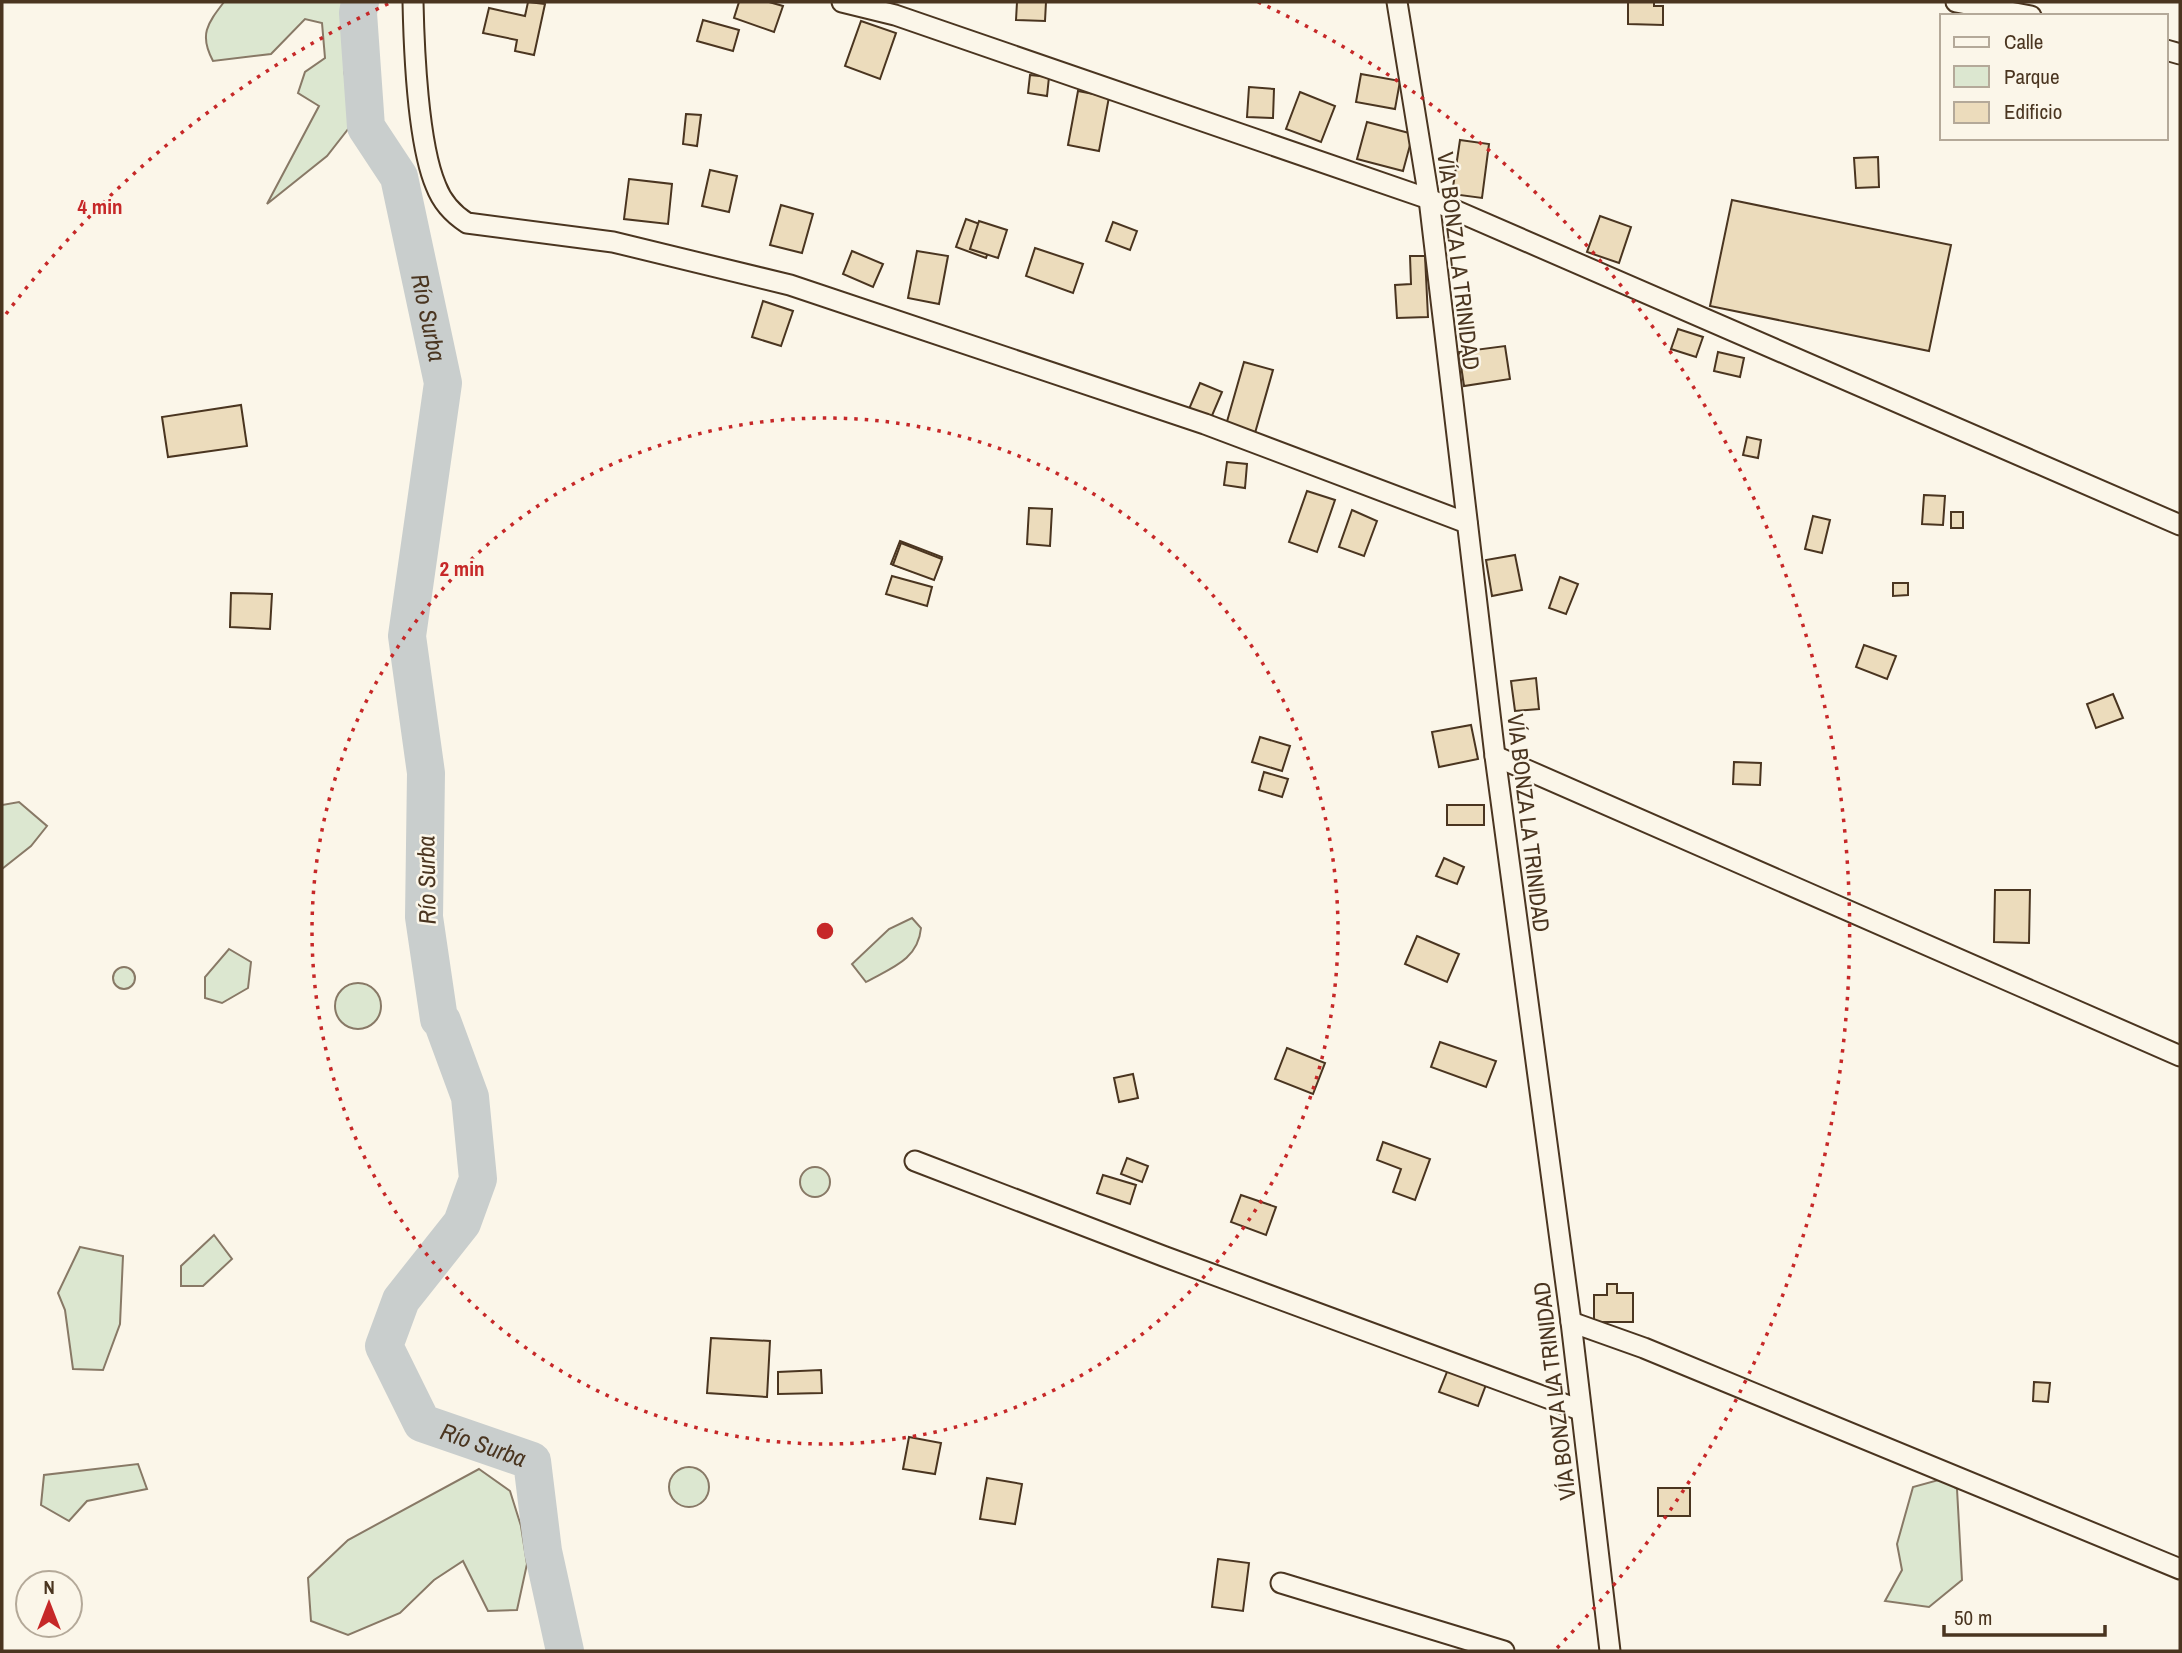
<svg xmlns="http://www.w3.org/2000/svg" width="2182" height="1653" font-family="'Archivo Narrow',sans-serif">
  <style>
    .green { fill: #dce7d0; stroke: #887966; stroke-width: 2 }
    .lines { fill: none; stroke-linecap: round; stroke-linejoin: round }
    .river { stroke: #c9cecd; stroke-width: 38 }
    .building { fill: #ecdcbc; stroke: #4a3520; stroke-width: 2 }
    .minor-casing { stroke: #4a3520; stroke-width: 23 }
    .minor { stroke: #fbf6e9; stroke-width: 19 }
    .ring { fill: none; stroke: #c62828; stroke-width: 3.5; stroke-dasharray: 3.5 7 }
    .labels { text-anchor: middle; dominant-baseline: central; stroke-width: 5; stroke-linejoin: round; paint-order: stroke }
    .street-label { font-size: 23px; fill: #4a3520; stroke: #fbf6e9 }
    .water-label { font-size: 24px; font-style: italic; fill: #4a3520; stroke: #fbf6e9 }
    .centre { fill: #c62828; stroke: #fbf6e9; stroke-width: 3.5 }
    .ring-label { font-size: 21px; text-anchor: middle; font-weight: bold; fill: #c62828; stroke: #fbf6e9; stroke-width: 5; stroke-linejoin: round; paint-order: stroke }
  </style>
  <rect width="100%" height="100%" fill="#fbf6e9"/>
  <g class="green">
    <path d="M224,2H353L344,69L352,124L327,156L267,204L319,106L298,93L305,72L325,58L322,23L305,19L271,54L213,61C199,35 207,24 224,2Z"/>
    <polygon points="19,802 47,826 31,846 2,869 2,805"/>
    <path d="M912,918L921,928C918,960 891,968 866,982L852,964L889,929Z"/>
    <polygon points="229,949 251,962 248,988 222,1003 205,998 205,977"/>
    <circle cx="124" cy="978" r="11"/>
    <circle cx="358" cy="1006" r="23"/>
    <circle cx="815" cy="1182" r="15"/>
    <polygon points="214,1235 232,1259 203,1286 181,1286 181,1266"/>
    <polygon points="80,1247 123,1256 120,1324 103,1370 73,1369 65,1310 58,1293"/>
    <polygon points="138,1464 147,1489 87,1501 69,1521 41,1505 44,1475"/>
    <circle cx="689" cy="1487" r="20"/>
    <polygon points="479,1469 510,1491 521,1526 527,1564 517,1610 488,1611 463,1561 434,1580 400,1613 348,1635 311,1621 308,1578 348,1540"/>
    <polygon points="1942,1479 1957,1489 1962,1580 1929,1607 1885,1601 1902,1570 1897,1544 1913,1487"/>
  </g>
  <g class="lines">
    <path class="river" id="s1" d="M360,2L358,13L366,127L399,177L443,383L407,636L426,773L424,917L439,1019L442,1021L470,1097L478,1179L462,1223L401,1300L384,1346L422,1423L532,1461L543,1551L565,1651"/>
  </g>
  <g class="building">
    <polygon points="528,2 545,4 534,55 515,51 517,40 483,33 489,8 525,16"/>
    <polygon points="739,2 769,2 783,6 774,32 734,18"/>
    <polygon points="1017,2 1046,2 1045,21 1016,20"/>
    <polygon points="1628,2 1654,2 1654,6 1663,6 1663,25 1628,24"/>
    <polygon points="703,20 739,30 733,51 697,41"/>
    <polygon points="861,21 896,33 880,79 845,66"/>
    <polygon points="1361,74 1400,81 1395,109 1356,102"/>
    <polygon points="1030,75 1049,77 1047,96 1028,93"/>
    <polygon points="1249,87 1274,89 1273,118 1247,117"/>
    <polygon points="1078,91 1109,97 1099,151 1068,145"/>
    <polygon points="1300,92 1335,106 1321,142 1286,129"/>
    <polygon points="686,114 701,115 697,146 683,144"/>
    <polygon points="1367,122 1413,134 1403,171 1357,159"/>
    <polygon points="1460,140 1489,144 1482,198 1452,194"/>
    <polygon points="1878,157 1879,187 1856,188 1854,158"/>
    <polygon points="710,170 737,176 729,212 702,206"/>
    <polygon points="629,179 672,184 668,224 624,219"/>
    <polygon points="1732,200 1951,245 1929,351 1710,306"/>
    <polygon points="781,205 813,214 802,253 770,245"/>
    <polygon points="1600,216 1631,227 1619,263 1587,252"/>
    <polygon points="966,219 996,230 986,258 956,247"/>
    <polygon points="979,221 1007,230 998,258 970,249"/>
    <polygon points="1113,222 1137,231 1130,250 1106,241"/>
    <polygon points="1035,248 1083,264 1073,293 1026,276"/>
    <polygon points="852,251 883,264 873,287 843,274"/>
    <polygon points="917,251 948,256 939,304 908,298"/>
    <polygon points="1410,256 1425,256 1428,317 1397,318 1395,285 1411,284"/>
    <polygon points="763,301 793,311 781,346 752,337"/>
    <polygon points="1678,329 1703,337 1696,357 1671,349"/>
    <polygon points="1505,346 1510,379 1464,386 1459,352"/>
    <polygon points="1718,352 1744,358 1740,377 1714,371"/>
    <polygon points="1244,362 1273,370 1255,433 1226,425"/>
    <polygon points="1200,383 1222,392 1211,418 1189,409"/>
    <polygon points="241,405 247,446 168,457 162,417"/>
    <polygon points="1747,437 1761,440 1758,458 1743,455"/>
    <polygon points="1227,462 1247,464 1245,488 1224,485"/>
    <polygon points="1307,491 1335,500 1317,552 1289,542"/>
    <polygon points="1924,495 1945,496 1943,525 1922,524"/>
    <polygon points="1029,508 1052,509 1050,546 1027,544"/>
    <polygon points="1352,510 1377,521 1364,556 1339,547"/>
    <rect x="1951" y="512" width="12" height="16"/>
    <polygon points="1813,516 1830,520 1822,553 1805,549"/>
    <polygon points="900,541 942,557 934,579 891,564"/>
    <polygon points="901,543 942,559 934,580 893,565"/>
    <polygon points="1515,555 1522,590 1492,596 1486,560"/>
    <polygon points="892,576 932,587 927,606 886,594"/>
    <polygon points="1560,577 1578,584 1566,614 1549,608"/>
    <polygon points="1893,583 1908,583 1908,595 1893,596"/>
    <polygon points="231,593 272,594 270,629 230,627"/>
    <polygon points="1864,645 1896,656 1887,679 1856,667"/>
    <polygon points="1536,678 1539,709 1515,711 1511,681"/>
    <polygon points="2113,694 2123,718 2096,728 2087,704"/>
    <polygon points="1471,725 1478,759 1439,767 1432,732"/>
    <polygon points="1260,737 1290,746 1282,771 1252,762"/>
    <polygon points="1734,762 1761,763 1760,785 1733,784"/>
    <polygon points="1264,772 1288,779 1282,797 1259,790"/>
    <rect x="1447" y="805" width="37" height="20"/>
    <polygon points="1444,858 1464,867 1457,884 1436,876"/>
    <polygon points="1995,890 2030,890 2029,943 1994,942"/>
    <polygon points="1417,936 1459,954 1447,982 1405,964"/>
    <polygon points="1440,1042 1496,1061 1486,1087 1431,1067"/>
    <polygon points="1287,1048 1325,1063 1313,1094 1275,1079"/>
    <polygon points="1133,1074 1138,1098 1119,1102 1114,1078"/>
    <polygon points="1383,1142 1430,1159 1415,1200 1393,1192 1401,1169 1377,1160"/>
    <polygon points="1127,1158 1148,1166 1142,1182 1121,1174"/>
    <polygon points="1103,1175 1136,1185 1130,1204 1097,1193"/>
    <polygon points="1241,1195 1276,1207 1266,1235 1231,1222"/>
    <polygon points="1607,1284 1617,1284 1617,1293 1633,1293 1633,1322 1594,1322 1594,1295 1607,1295"/>
    <polygon points="711,1338 770,1341 767,1397 707,1393"/>
    <polygon points="1449,1367 1487,1382 1478,1406 1439,1392"/>
    <polygon points="821,1370 822,1393 778,1394 778,1372"/>
    <polygon points="2034,1382 2050,1383 2048,1402 2033,1401"/>
    <polygon points="909,1437 941,1443 935,1474 903,1469"/>
    <polygon points="987,1478 1022,1484 1015,1524 980,1519"/>
    <rect x="1658" y="1488" width="32" height="28"/>
    <polygon points="1218,1559 1249,1563 1243,1611 1212,1607"/>
  </g>
  <g class="lines">
    <defs>
      <g id="minor">
        <path d="M413,2C414,49 418,144 436,186C442,202 453,214 467,223L613,242L790,285L1205,424L1467,523"/>
        <polyline points="842,2 895,15 1429,199 2180,525"/>
        <polyline points="1397,2 1429,199 1495,756 1571,1322 1610,1651"/>
        <polyline points="1956,2 2031,16"/>
        <polyline points="2166,50 2180,54"/>
        <polyline points="1495,756 2180,1056"/>
        <polyline points="915,1161 1163,1256 1580,1410"/>
        <polyline points="1571,1322 1644,1348 2180,1569"/>
        <polyline points="1281,1583 1504,1651"/>
      </g>
    </defs>
    <use href="#minor" class="minor-casing"/>
    <use href="#minor" class="minor"/>
  </g>
  <g class="ring">
    <circle cx="825" cy="931" r="513"/>
    <path d="M6 314A1025 1025 0 0 1 392 2M1258 2A1025 1025 0 0 1 1556 1649"/>
  </g>
  <g class="labels">
    <g class="street-label">
      <text transform="translate(1459 261) rotate(83)">VÍA BONZA LA TRINIDAD</text>
      <text transform="translate(1529 823) rotate(83)">VÍA BONZA LA TRINIDAD</text>
      <text transform="translate(1554 1391) rotate(-97)">VÍA BONZA LA TRINIDAD</text>
    </g>
    <g class="water-label">
      <text stroke="none"><textPath href="#s1" startOffset="329">Río Surba</textPath></text>
      <text transform="translate(426 880) rotate(-91)">Río Surba</text>
      <text stroke="none"><textPath href="#s1" startOffset="1549">Río Surba</textPath></text>
    </g>
  </g>
  <circle cx="825" cy="931" r="10" class="centre"/>
  <g class="ring-label">
    <text x="100" y="214">4 min</text>
    <text x="462" y="576">2 min</text>
  </g>
  <rect width="2182" height="1653" fill="none" stroke="#4a3520" stroke-width="7"/>
  <rect x="1940" y="14" width="228" height="126" fill="#fbf6e9" stroke="#b4a999" stroke-width="2"/>
  <rect x="1954" y="37" width="35" height="10" fill="#fbf6e9" stroke="#b4a999" stroke-width="2"/>
  <text x="2004" y="49" font-size="21" fill="#4a3520">Calle</text>
  <rect x="1954" y="66" width="35" height="21" fill="#dce7d0" stroke="#b4a999" stroke-width="2"/>
  <text x="2004" y="84" font-size="21" fill="#4a3520">Parque</text>
  <rect x="1954" y="102" width="35" height="21" fill="#ecdcbc" stroke="#b4a999" stroke-width="2"/>
  <text x="2004" y="119" font-size="21" fill="#4a3520">Edificio</text>
  <g transform="translate(49 1604)"><circle r="33" fill="#fbf6e9" stroke="#b4a999" stroke-width="2"/>
  <path d="M0-5L12 26L0 18L-12 26Z" fill="#c62828"/>
  <text y="-10" font-size="19" font-weight="bold" text-anchor="middle" fill="#4a3520">N</text>
  </g>
  <path d="M1944 1625v10h161v-10" fill="none" stroke="#4a3520" stroke-width="3.5"/>
  <text x="1954" y="1625" font-size="21" fill="#4a3520" stroke="#fbf6e9" stroke-width="5" paint-order="stroke">50 m</text>
</svg>
